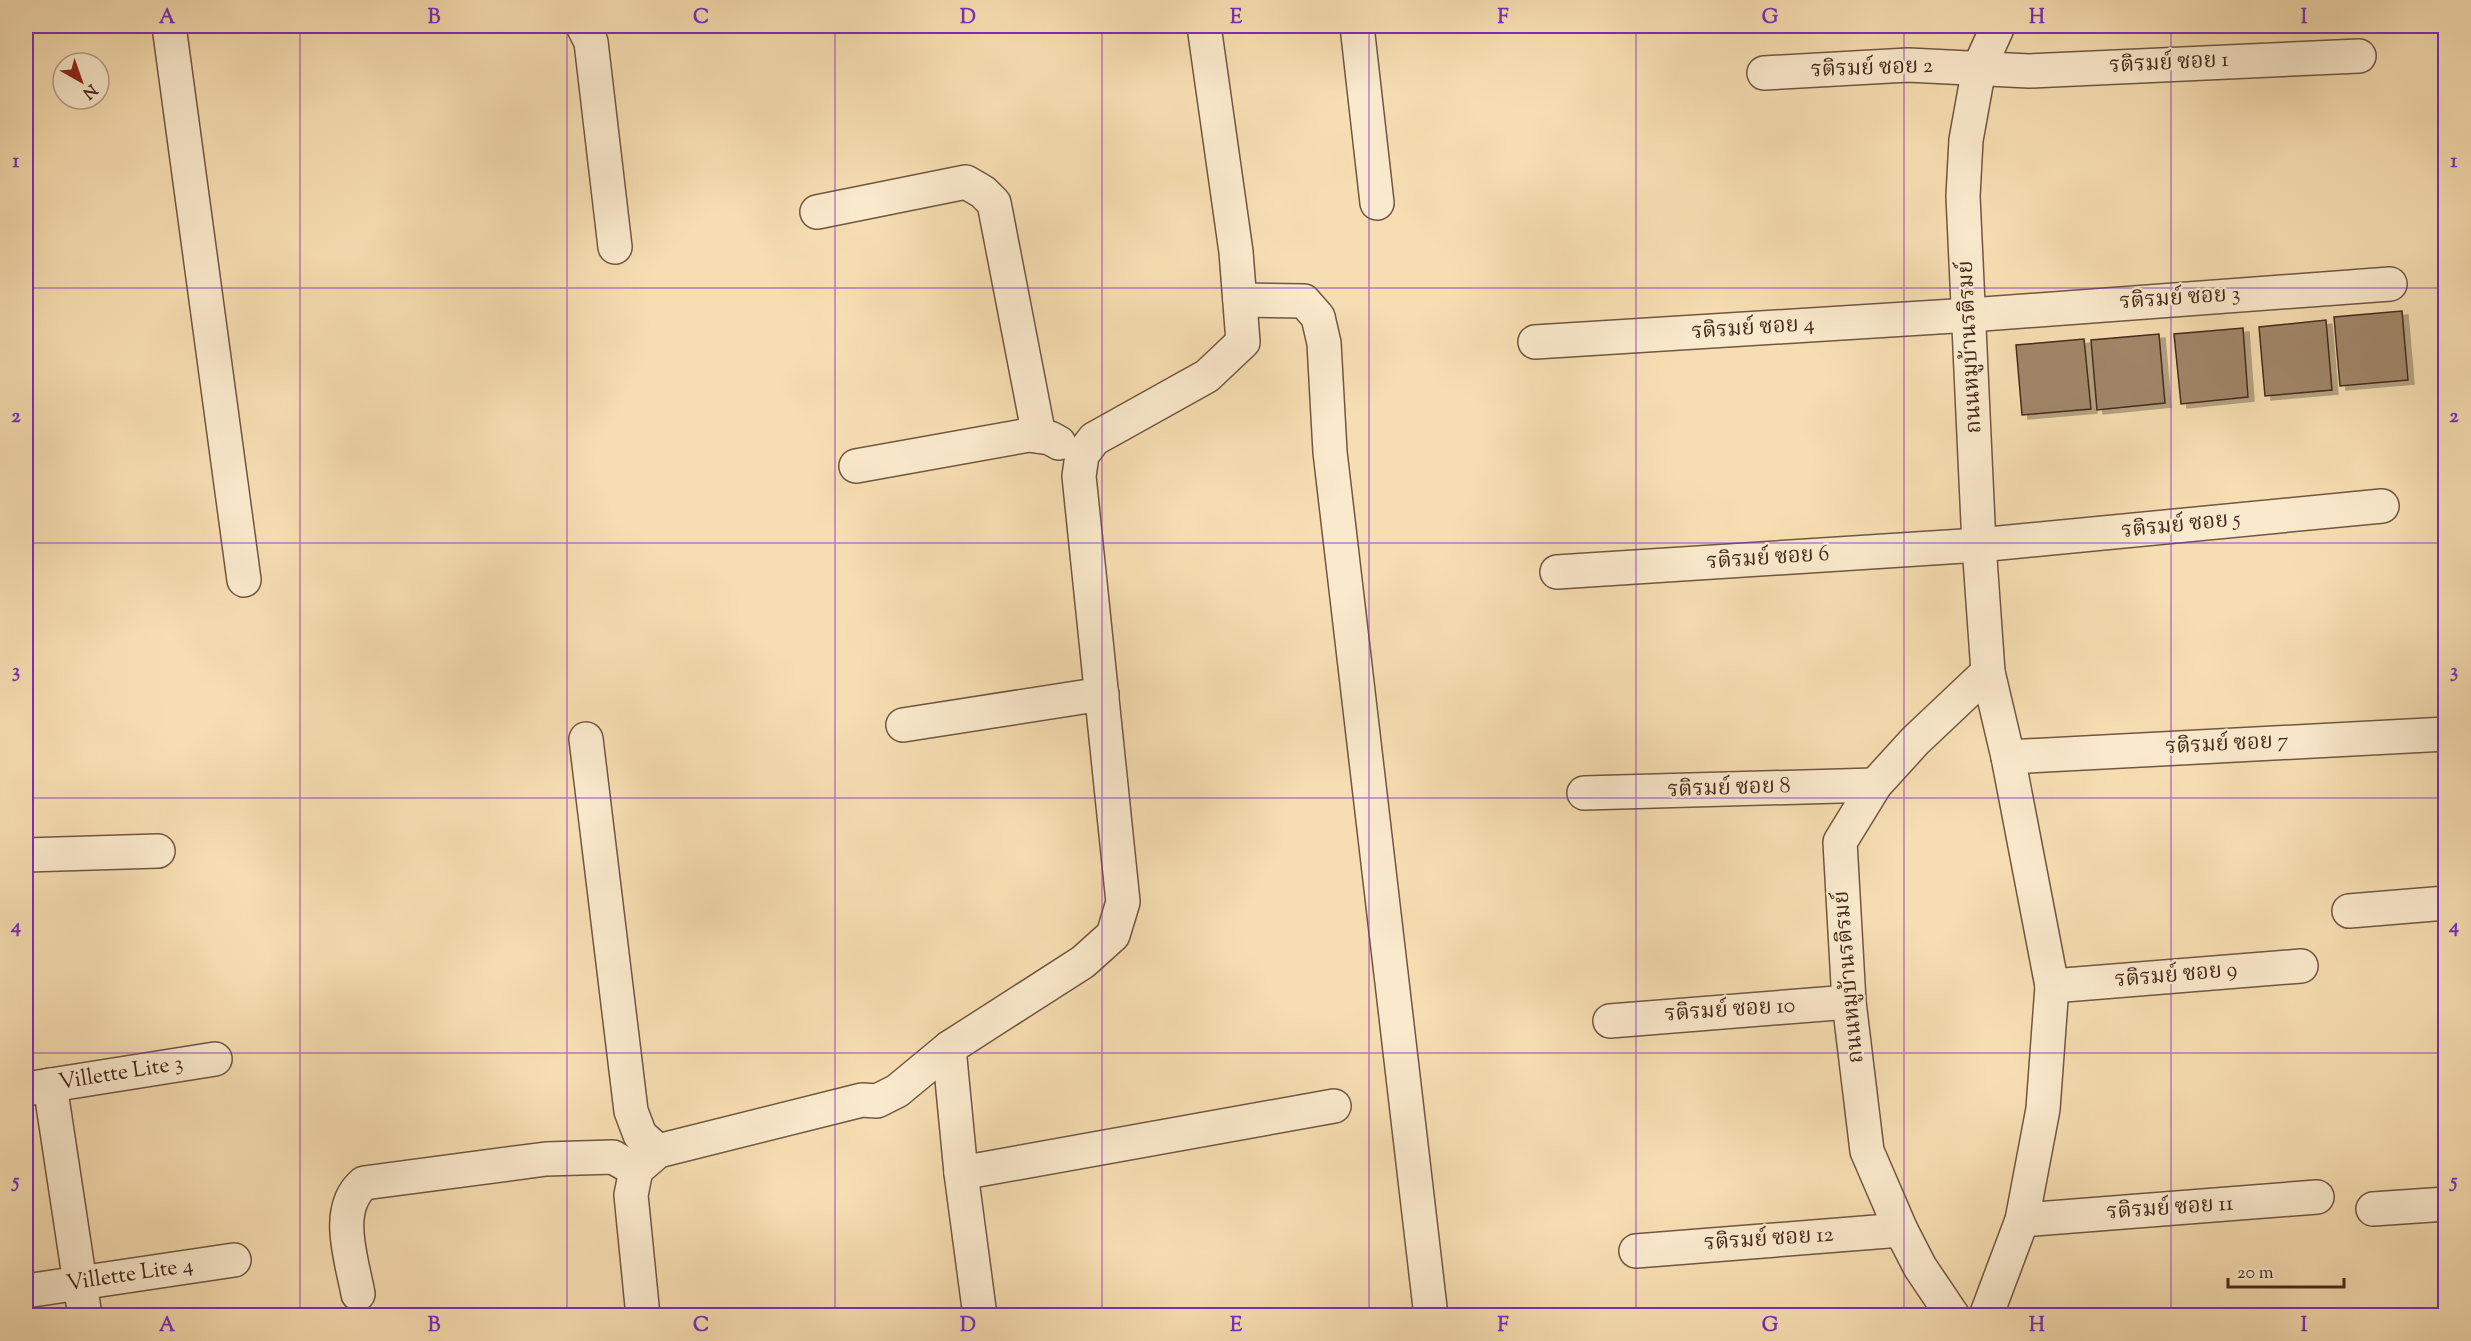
<svg xmlns="http://www.w3.org/2000/svg" width="2471" height="1341" font-family="'Sorts Mill Goudy','Noto Serif Thai',serif">
  <style>
    .building { fill: #a1876a; stroke: #44291d; stroke-width: 1.5; filter: url(#shadow) }
    .lines { fill: none; stroke-linecap: round; stroke-linejoin: round }
    .minor-casing { stroke: #715642; stroke-width: 36 }
    .minor { stroke: #faeacd; stroke-width: 33 }
    .grid { fill: none; stroke: #7b2cbf; stroke-width: 1.5; stroke-opacity: 0.55 }
    .labels { text-anchor: middle; dominant-baseline: central; stroke-width: 4.5; stroke-linejoin: round; paint-order: stroke }
    .street-label { font-size: 22px; fill: #44291d; stroke: #faeacd }
    .neatline { fill: none; stroke: #7b2cbf; stroke-width: 2 }
    .grid-label { font-size: 20px; text-anchor: middle; font-weight: bold; fill: #7b2cbf }
  </style>
  <defs>
    <filter id="shadow"><feDropShadow dx="6" dy="4" stdDeviation="0" flood-color="#0004"/></filter>
  </defs>
  <rect width="100%" height="100%" fill="#f7deb2"/>
  <filter id="stains"><feTurbulence type="fractalNoise" baseFrequency=".00333" numOctaves="4"/><feColorMatrix values="0 0 0 0 .2 0 0 0 0 .09 0 0 0 0 .02 0 0 0 .5 -.17"/></filter>
  <radialGradient id="worn" r=".72"><stop offset=".6" stop-color="#630" stop-opacity="0"/><stop offset="1" stop-color="#630" stop-opacity=".3"/></radialGradient>
  <g class="building">
    <polygon points="2402,311 2408,380 2340,386 2334,317"/>
    <polygon points="2326,320 2332,390 2265,396 2259,327"/>
    <polygon points="2243,328 2248,397 2181,404 2174,334"/>
    <polygon points="2159,334 2165,403 2097,410 2091,340"/>
    <polygon points="2084,339 2091,409 2022,415 2016,345"/>
  </g>
  <g class="lines">
    <defs>
      <g id="minor">
        <polyline points="169,26 244,580"/>
        <polyline points="583,26 591,42 615,247"/>
        <polyline points="1357,26 1377,203"/>
        <polyline points="1764,73 1908,65 2029,71 2359,56"/>
        <polyline points="817,212 966,182 983,192 994,203 1039,436"/>
        <polyline points="1240,300 1304,301 1318,317 1324,343 1330,452 1431,1316"/>
        <polyline points="1535,342 1970,315 2390,284"/>
        <polyline points="856,466 1029,435 1050,438 1059,443"/>
        <polyline points="1557,572 1979,545 2382,506"/>
        <polyline points="903,725 1102,694"/>
        <polyline points="586,739 631,1111 640,1135 658,1151"/>
        <polyline points="2008,757 2446,734"/>
        <polyline points="1584,793 1875,785"/>
        <polyline points="26,855 158,851"/>
        <polyline points="2349,911 2446,903"/>
        <polyline points="2052,986 2301,966"/>
        <polyline points="1610,1021 1849,1002"/>
        <polyline points="949,1048 961,1173 980,1316"/>
        <polyline points="50,1085 85,1316"/>
        <path id="s1" d="M26,1089L215,1059"/>
        <polyline points="961,1173 1334,1106"/>
        <polyline points="2373,1209 2446,1204"/>
        <polyline points="2022,1220 2317,1197"/>
        <polyline points="1636,1251 1901,1230"/>
        <path id="s2" d="M26,1291L234,1260"/>
        <path d="M358,1294C352,1260 333,1209 364,1183L546,1159L613,1157L636,1170"/>
        <polyline points="643,1316 631,1195 636,1170 658,1151 862,1100 877,1101 897,1091 949,1048 1083,962 1113,935 1123,902 1079,476 1082,455 1094,439 1207,376 1243,342 1236,252 1204,26"/>
        <polyline points="1953,1316 1920,1267 1901,1230 1867,1151 1849,1002 1840,842 1875,785 1915,741 1988,672"/>
        <polyline points="1986,1316 2022,1220 2043,1109 2052,986 2008,757 1988,672 1979,545 1963,196 1966,140 1979,68 1998,26"/>
      </g>
    </defs>
    <use href="#minor" class="minor-casing"/>
    <use href="#minor" class="minor"/>
  </g>
  <path class="grid" d="M300,26V1316M567,26V1316M835,26V1316M1102,26V1316M1369,26V1316M1636,26V1316M1904,26V1316M2171,26V1316M26,288H2446M26,543H2446M26,798H2446M26,1053H2446"/>
  <g class="labels">
    <g class="street-label">
      <text transform="translate(2169 64) rotate(-3)">รติรมย์ ซอย 1</text>
      <text transform="translate(1872 69) rotate(-2)">รติรมย์ ซอย 2</text>
      <text transform="translate(2180 299) rotate(-4)">รติรมย์ ซอย 3</text>
      <text transform="translate(1753 329) rotate(-4)">รติรมย์ ซอย 4</text>
      <text transform="translate(1971 347) rotate(-93)">ถนนหมูบ้านรติรมย์</text>
      <text transform="translate(2181 526) rotate(-6)">รติรมย์ ซอย 5</text>
      <text transform="translate(1768 559) rotate(-4)">รติรมย์ ซอย 6</text>
      <text transform="translate(2227 745) rotate(-3)">รติรมย์ ซอย 7</text>
      <text transform="translate(1729 789) rotate(-2)">รติรมย์ ซอย 8</text>
      <text transform="translate(2176 976) rotate(-5)">รติรมย์ ซอย 9</text>
      <text transform="translate(1850 977) rotate(-95)">ถนนหมูบ้านรติรมย์</text>
      <text transform="translate(1730 1011) rotate(-4)">รติรมย์ ซอย 10</text>
      <text stroke="none"><textPath href="#s1" startOffset="96">Villette Lite 3</textPath></text>
      <text transform="translate(2170 1209) rotate(-4)">รติรมย์ ซอย 11</text>
      <text transform="translate(1769 1240) rotate(-4)">รติรมย์ ซอย 12</text>
      <text stroke="none"><textPath href="#s2" startOffset="105">Villette Lite 4</textPath></text>
    </g>
  </g>
  <rect width="2471" height="1341" fill="none" stroke="#f7deb2" stroke-width="66"/>
  <g transform="translate(81 81) rotate(140)"><circle r="28" fill="#faeacd" stroke="#b19d87" stroke-width="1.5"/>
  <path d="M0-4.5L10 22L0 15L-10 22Z" fill="#8f2418"/>
  <text y="-9" font-size="16" font-weight="bold" text-anchor="middle" fill="#44291d">N</text>
  </g>
  <path d="M2228 1278v9h116v-9" fill="none" stroke="#44291d" stroke-width="3"/>
  <text x="2237" y="1278" font-size="18" fill="#44291d" stroke="#faeacd" stroke-width="4.5" paint-order="stroke">20 m</text>
  <rect x="33" y="33" width="2405" height="1275" class="neatline"/>
  <g class="grid-label">
    <text x="167" y="23">A</text>
    <text x="434" y="23">B</text>
    <text x="701" y="23">C</text>
    <text x="968" y="23">D</text>
    <text x="1236" y="23">E</text>
    <text x="1503" y="23">F</text>
    <text x="1770" y="23">G</text>
    <text x="2037" y="23">H</text>
    <text x="2304" y="23">I</text>
    <text x="16" y="167">1</text>
    <text x="2454" y="167">1</text>
    <text x="16" y="422">2</text>
    <text x="2454" y="422">2</text>
    <text x="16" y="677">3</text>
    <text x="2454" y="677">3</text>
    <text x="16" y="932">4</text>
    <text x="2454" y="932">4</text>
    <text x="16" y="1187">5</text>
    <text x="2454" y="1187">5</text>
    <text x="167" y="1331">A</text>
    <text x="434" y="1331">B</text>
    <text x="701" y="1331">C</text>
    <text x="968" y="1331">D</text>
    <text x="1236" y="1331">E</text>
    <text x="1503" y="1331">F</text>
    <text x="1770" y="1331">G</text>
    <text x="2037" y="1331">H</text>
    <text x="2304" y="1331">I</text>
  </g>
  <rect width="100%" height="100%" filter="url(#stains)"/>
  <rect width="100%" height="100%" fill="url(#worn)"/>
</svg>
